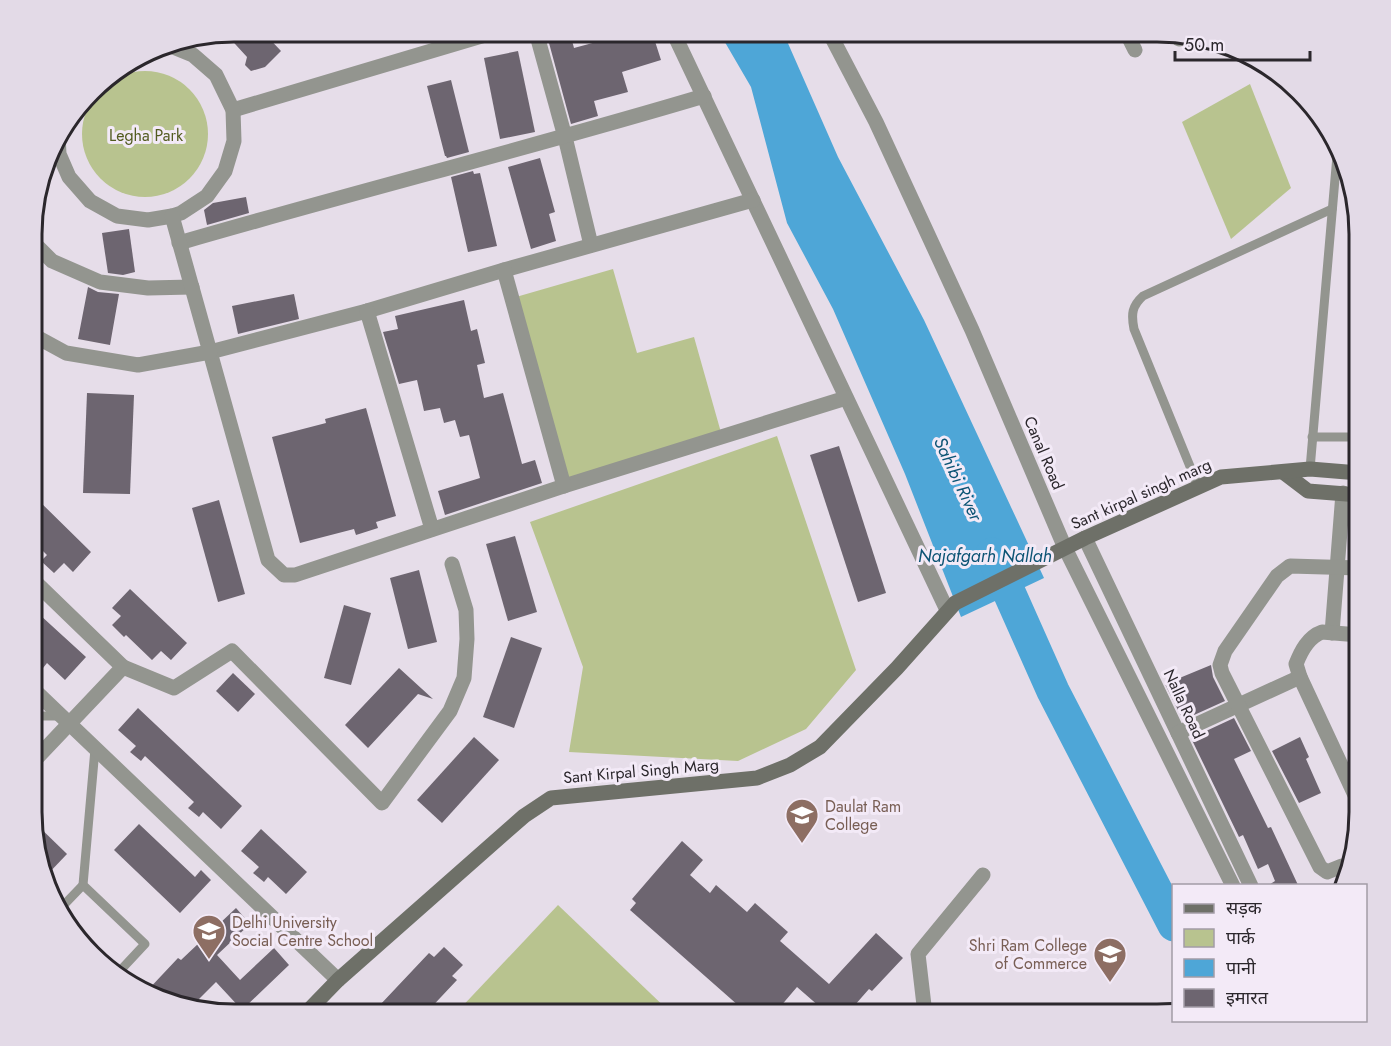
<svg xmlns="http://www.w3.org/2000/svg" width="1391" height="1046" font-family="Jost,'Noto Sans Devanagari',sans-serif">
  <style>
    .green { fill: #b8c38f }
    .water { fill: #4ea6d7 }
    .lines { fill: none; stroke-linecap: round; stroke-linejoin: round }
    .river { stroke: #4ea6d7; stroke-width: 33 }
    .building { fill: #6d6570 }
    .lane { stroke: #93958f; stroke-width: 9 }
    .street { stroke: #93958f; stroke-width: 15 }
    .secondary { stroke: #6e7068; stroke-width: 15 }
    .labels { text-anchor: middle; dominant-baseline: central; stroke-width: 6; stroke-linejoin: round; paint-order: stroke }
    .park-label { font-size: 16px; fill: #525b1f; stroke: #f3eaf7 }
    .street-label { font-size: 16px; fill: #2b272c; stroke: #f3eaf7 }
    .education-label { font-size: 16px; fill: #785e54; stroke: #f3eaf7; text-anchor: start }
    .water-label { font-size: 18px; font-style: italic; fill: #0c5374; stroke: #f3eaf7 }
    .rim { fill: none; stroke: #2b272c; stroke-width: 3 }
  </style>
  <rect width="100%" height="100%" fill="#e6dde9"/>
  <g class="green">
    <circle cx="145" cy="134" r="63"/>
    <polygon points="1250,84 1291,188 1231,239 1182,122"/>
    <polygon points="613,269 637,353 694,337 722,436 568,480 516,297"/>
    <polygon points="777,436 856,670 806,729 738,761 569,752 583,667 530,522"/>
    <polygon points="558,905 672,1014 455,1014"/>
  </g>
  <polygon class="water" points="719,32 783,32 838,157 924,320 1044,578 961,617 905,474 833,309 787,223 751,87"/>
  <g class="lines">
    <polyline class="river" points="992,554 1053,691 1174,925"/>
  </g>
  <g class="building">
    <polygon points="234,32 263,32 281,51 265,67 251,71 245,65 247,57 225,33"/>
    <polygon points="633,32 652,32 661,60 622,72 628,92 594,101 598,116 571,124 549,43 571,37 574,48"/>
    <polygon points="518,51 535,132 500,139 484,58"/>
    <polygon points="451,80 469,152 447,158 446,156 445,156 427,86"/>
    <polygon points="540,158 555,212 549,214 556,241 531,249 508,167"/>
    <polygon points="473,171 474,174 480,173 497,246 468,252 451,177"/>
    <polygon points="246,197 249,213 207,225 204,210 213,203"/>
    <polygon points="129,229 135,272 123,275 108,273 102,233"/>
    <polygon points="88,287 98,292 119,294 110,345 78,339"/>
    <polygon points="294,294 299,319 238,334 232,306"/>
    <polygon points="464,300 471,331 477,329 485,363 477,365 484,398 503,393 522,464 535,460 542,483 445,515 438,491 480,478 469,435 460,437 455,420 444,423 440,408 424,411 417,380 399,384 383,332 398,329 395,316"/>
    <polygon points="87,393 134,395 130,494 83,493"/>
    <polygon points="366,408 396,516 376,522 378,528 356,535 354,529 300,543 272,437 326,423 325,419"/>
    <polygon points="839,446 886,593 858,602 810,455"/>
    <polygon points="33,495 91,552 73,572 64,563 54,573 41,561 47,555 33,541"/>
    <polygon points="219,500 245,594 218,602 192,508"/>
    <polygon points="515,536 537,612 508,621 486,544"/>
    <polygon points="419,570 437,642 408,649 390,578"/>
    <polygon points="130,589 187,643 171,660 161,651 152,660 126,635 124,637 112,625 121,616 112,608"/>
    <polygon points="344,605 371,613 351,685 324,678"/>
    <polygon points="40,615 86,657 65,680 47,663 43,668 32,659 42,647 32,638 32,623"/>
    <polygon points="511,637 542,648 514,728 483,717"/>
    <polygon points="1211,665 1213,677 1225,701 1183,720 1165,684"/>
    <polygon points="399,668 433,699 418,694 368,748 345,725"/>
    <polygon points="233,673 255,694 238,712 216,691"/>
    <polygon points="138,708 242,806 221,829 203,812 199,817 188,808 194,802 145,756 141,761 130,752 136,746 118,730"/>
    <polygon points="1234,718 1251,751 1234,759 1268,828 1271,827 1298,885 1269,885 1275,881 1268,864 1258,869 1243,835 1239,837 1191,738"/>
    <polygon points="474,737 499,760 442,823 417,800"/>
    <polygon points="1300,737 1309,757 1306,759 1321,793 1299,803 1272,751"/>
    <polygon points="32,820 67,854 46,876 32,825"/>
    <polygon points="139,824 195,877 201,870 211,880 180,913 114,850"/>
    <polygon points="261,829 307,872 286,894 268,877 264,882 253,873 259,867 241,851"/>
    <polygon points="682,841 703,860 690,875 710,893 716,885 747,912 755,903 788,932 780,941 829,984 876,933 903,958 872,991 869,989 847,1014 828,1014 797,987 774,1014 748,1014 630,910 636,903 632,899"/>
    <polygon points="236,908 250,924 217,955 240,980 274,948 289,965 242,1010 216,982 191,1007 157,999 146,992 178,958 181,960"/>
    <polygon points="444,947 463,965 452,976 457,980 425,1014 387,1014 379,1006 429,953 434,957"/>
  </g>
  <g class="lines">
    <g class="lane">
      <polyline points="1312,437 1359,437"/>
      <polyline points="1310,469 1338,144"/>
      <path d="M1198,486L1134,329C1131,314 1132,306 1143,296L1332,209"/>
      <polyline points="32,716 62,716"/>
      <polyline points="95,749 83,885 145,944 117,974"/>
      <polyline points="59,910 83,885"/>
    </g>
    <g class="street">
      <polyline points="536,32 565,137 591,245"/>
      <polyline points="673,32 947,610"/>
      <polyline points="829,32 876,122 972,330 1065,548 1233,886"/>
      <polyline points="1126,32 1135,50"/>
      <polyline points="1179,39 1185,35"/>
      <polyline points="233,110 495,32"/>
      <polyline points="58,136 59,154 69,177 90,201 117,216 148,220 172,216 181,213 207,196 225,171 234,141 233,110 216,75 193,55 166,44"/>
      <polyline points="753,200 504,270 367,311 210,352 268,560 284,575 295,575 564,486 846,398"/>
      <polyline points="33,242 52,261 100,282 148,288 192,287"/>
      <path d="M179,243C354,192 530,148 704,96"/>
      <polyline points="504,270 564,486"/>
      <polyline points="367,311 432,529"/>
      <polyline points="33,335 66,353 138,365 210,352 172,216"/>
      <polyline points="1085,538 1251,886"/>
      <polyline points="1332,633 1343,493"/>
      <polyline points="123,667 174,688 232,651 382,803 450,711 464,678 467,639 466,610 452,564"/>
      <polyline points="32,688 338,980"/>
      <polyline points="1178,733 1300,677"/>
      <polyline points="32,763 123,667 32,579"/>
      <path d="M1359,799L1355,795L1300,677L1296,664C1301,651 1308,637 1322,632L1359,635"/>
      <polyline points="1349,867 1342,866 1327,872 1320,867 1222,673 1220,665 1225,651 1277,576 1290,566 1359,568"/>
      <polyline points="925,1014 918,954 983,875"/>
    </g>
    <g class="secondary">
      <polyline points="1283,472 1308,491 1359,495"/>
      <polyline points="305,1014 338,980 524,816 551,798 757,778 790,765 820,747 897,668 955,603 1085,538 1221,477 1310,469 1359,473"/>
    </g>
  </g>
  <defs>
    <symbol id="university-pin" viewBox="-11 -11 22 30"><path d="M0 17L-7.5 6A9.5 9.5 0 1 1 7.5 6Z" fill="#8d6e63" stroke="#f3eaf7"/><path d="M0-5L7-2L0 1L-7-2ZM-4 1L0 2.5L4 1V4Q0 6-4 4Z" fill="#fff"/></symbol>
    <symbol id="school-pin" viewBox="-11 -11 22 30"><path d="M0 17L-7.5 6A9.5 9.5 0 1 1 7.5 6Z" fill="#8d6e63" stroke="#f3eaf7"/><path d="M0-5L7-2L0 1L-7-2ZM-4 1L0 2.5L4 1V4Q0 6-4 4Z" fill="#fff"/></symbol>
  </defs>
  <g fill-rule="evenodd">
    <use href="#university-pin" x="783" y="796" width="38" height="52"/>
    <use href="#school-pin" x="190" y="912" width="38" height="52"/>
    <use href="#university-pin" x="1091" y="935" width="38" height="52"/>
  </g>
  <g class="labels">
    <g class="park-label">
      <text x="146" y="135">Legha Park</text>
    </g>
    <g class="street-label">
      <text transform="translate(1044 453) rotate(67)">Canal Road</text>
      <text transform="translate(1141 494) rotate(-24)">Sant kirpal singh marg</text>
      <text transform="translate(1184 704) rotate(65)">Nalla Road</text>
      <text transform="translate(641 771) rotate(-5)">Sant Kirpal Singh Marg</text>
    </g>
    <g class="education-label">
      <text x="825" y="806">Daulat Ram<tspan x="825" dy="18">College</tspan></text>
      <text x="232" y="922">Delhi University<tspan x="232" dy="18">Social Centre School</tspan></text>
      <text x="1087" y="945" text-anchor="end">Shri Ram College<tspan x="1087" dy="18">of Commerce</tspan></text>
    </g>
    <g class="water-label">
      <text transform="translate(958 479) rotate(65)">Sahibi River</text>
      <text x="985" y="556">Najafgarh Nallah</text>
    </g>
  </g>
  <path d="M0 0H1391V1046H0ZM234 42H1157A192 192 0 0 1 1349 234V812A192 192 0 0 1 1157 1004H234A192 192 0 0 1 42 812V234A192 192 0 0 1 234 42Z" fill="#e3dae7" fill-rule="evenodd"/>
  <path class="rim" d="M234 42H1157A192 192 0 0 1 1349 234V812A192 192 0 0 1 1157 1004H234A192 192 0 0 1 42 812V234A192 192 0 0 1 234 42Z"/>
  <rect x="1172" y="884" width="195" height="138" fill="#f3eaf7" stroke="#a39ca6" stroke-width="1.5"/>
  <rect x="1184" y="904" width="30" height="9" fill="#6e7068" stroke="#a39ca6" stroke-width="1.5"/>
  <text x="1226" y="914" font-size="18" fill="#2b272c">सड़क</text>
  <rect x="1184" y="929" width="30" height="18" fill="#b8c38f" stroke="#a39ca6" stroke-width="1.5"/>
  <text x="1226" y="944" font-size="18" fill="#2b272c">पार्क</text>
  <rect x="1184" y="959" width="30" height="18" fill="#4ea6d7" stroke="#a39ca6" stroke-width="1.5"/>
  <text x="1226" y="974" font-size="18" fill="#2b272c">पानी</text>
  <rect x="1184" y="989" width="30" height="18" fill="#6d6570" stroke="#a39ca6" stroke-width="1.5"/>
  <text x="1226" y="1004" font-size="18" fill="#2b272c">इमारत</text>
  <path d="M1175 51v9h135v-9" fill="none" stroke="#2b272c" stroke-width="3"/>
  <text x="1184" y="51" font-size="18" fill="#2b272c" stroke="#f3eaf7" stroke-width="4.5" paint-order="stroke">50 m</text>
</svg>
